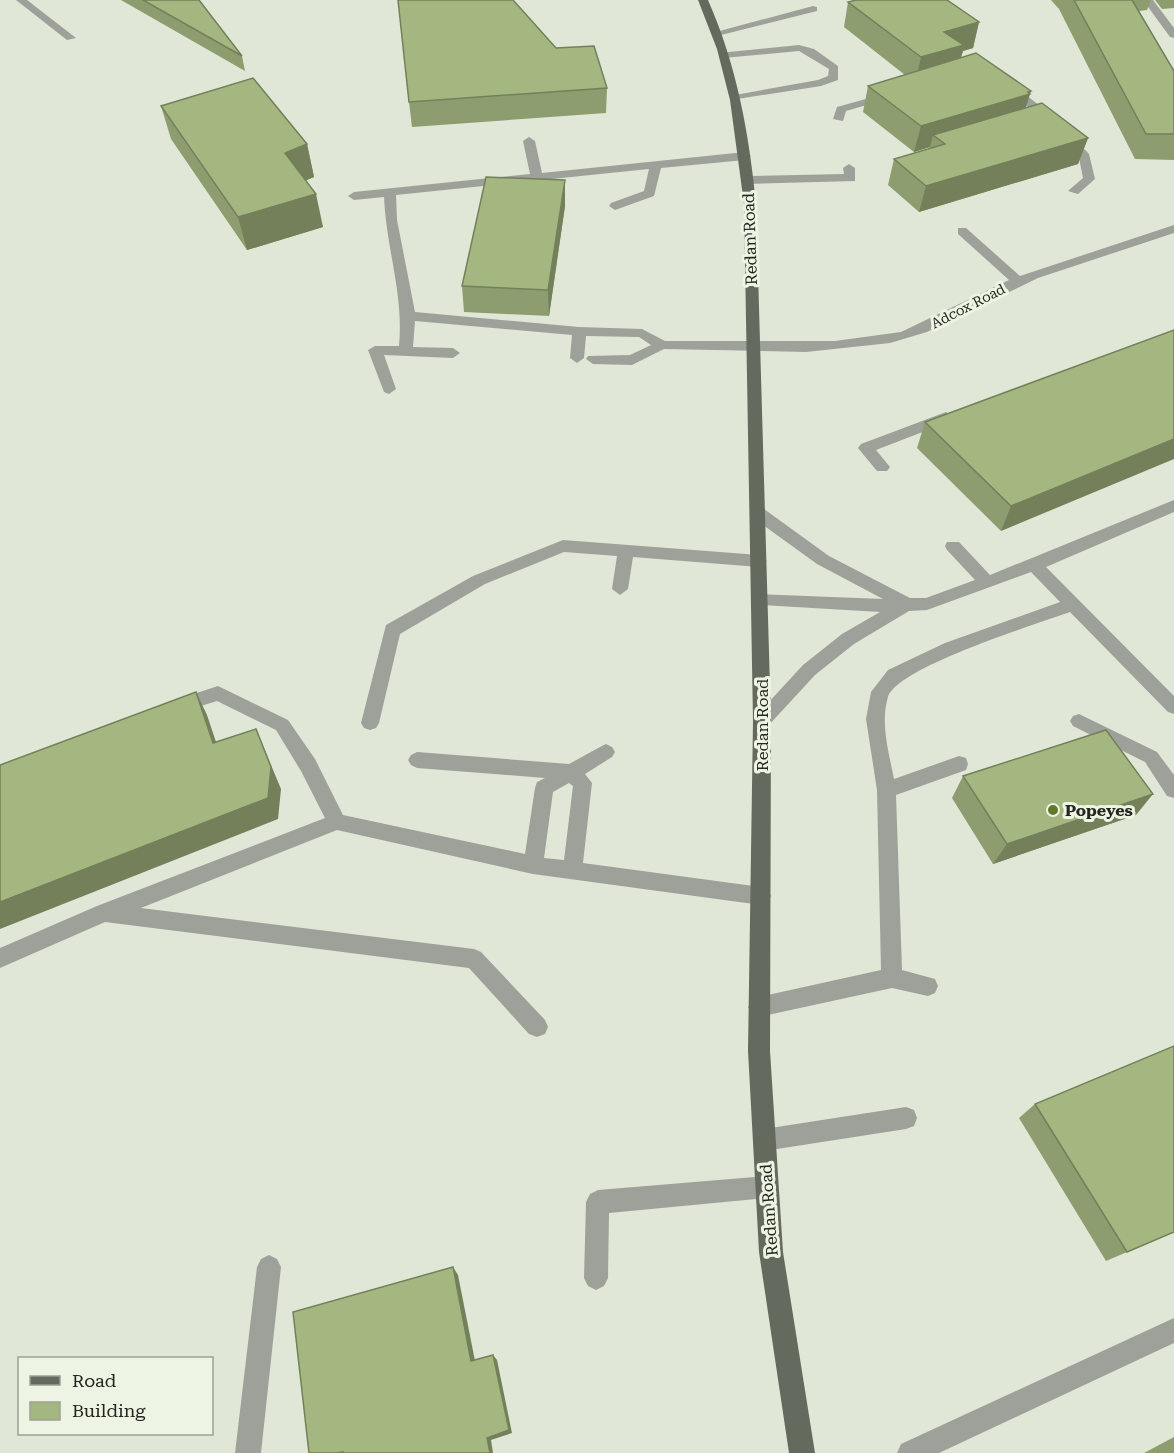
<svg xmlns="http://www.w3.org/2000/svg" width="1174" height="1453" font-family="'Roboto Serif',serif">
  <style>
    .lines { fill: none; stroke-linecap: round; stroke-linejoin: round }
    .minor { fill: #9ea19a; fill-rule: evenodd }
    .major { fill: #656a5e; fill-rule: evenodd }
    .wall { fill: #8d9d6f }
    .shaded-wall { fill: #73805a }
    .building { fill: #a4b781; stroke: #73805a; stroke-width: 1.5 }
    .poi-dot { fill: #62792b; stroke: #eef4e4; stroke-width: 2 }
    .labels { text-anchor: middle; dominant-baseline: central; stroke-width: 6; stroke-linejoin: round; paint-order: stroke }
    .far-street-label { font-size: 14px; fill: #23251f; stroke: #eef4e4 }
    .street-label { font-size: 16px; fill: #23251f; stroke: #eef4e4 }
    .poi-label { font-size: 16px; font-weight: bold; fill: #23251f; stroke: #eef4e4; text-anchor: start }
  </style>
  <rect width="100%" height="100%" fill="#e0e7d7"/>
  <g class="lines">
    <g class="minor">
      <polygon points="16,0 27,0 76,38 67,40"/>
      <polygon points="1143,0 1153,0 1174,28 1174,38 1170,37"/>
      <polygon points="813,6 817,7 817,11 717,36 712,33"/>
      <polygon points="799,45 814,49 838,66 838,80 821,86 731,100 731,96 735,95 818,80 828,76 829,69 799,51 723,58 719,57 719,53"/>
      <polygon points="1005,85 1013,85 1053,116 1089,154 1095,179 1078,194 1068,191 1083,178 1079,158 1045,120 1005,89"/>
      <polygon points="887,93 893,96 891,98 846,111 843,121 833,119 837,107"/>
      <path d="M529,137L535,141L542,173L745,152L751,156L745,160L661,168L654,196L615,210L609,206L611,203L644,191L649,169L396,195L397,220L415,312L579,327L642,329L665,341H835L901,332L1009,280L958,234V228H966L1020,276L1174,225V233L1038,278L927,332L890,343L806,352L664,349L632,365L593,364L586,359L588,356L630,355L651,345L639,337L586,336L584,358L577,363L570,358L572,335L415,321L413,347L453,348L460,353L453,358L384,355L396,389L389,394L384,392L368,350L375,346H399C404,294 386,248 384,197L354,200L348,196L354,192L530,174L523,141Z"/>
      <polygon points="849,164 855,168 855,181 748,184 742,180 748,176 844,174 843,168"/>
      <polygon points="946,412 953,417 951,421 876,450 890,467 887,471 877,471 858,448 861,444"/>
      <path d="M1174,500V512L1046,567L1174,696V714L1168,712L1070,612C1037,624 897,667 888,697C880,723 889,753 894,779L959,756L966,758L968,764L966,770L896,795L902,970L935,979L938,986L935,993L928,996L892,988L759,1017L752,1014L748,1007L752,1000L759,997L881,970L877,790L866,719L871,692L888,670L945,643L1060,602L1031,572L927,610L909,611L854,644L815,675L768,726L762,728L756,726L753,721L756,716L803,665L842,634L880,612L760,605L754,604L752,599L754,594L883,599L817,564L752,517L750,513L752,509H764L829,556L910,598H926L975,580L947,550L945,546L947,542H959L990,575Z"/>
      <polygon points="563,540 759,555 767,561 759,567 633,557 628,589 620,595 612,589 617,556 564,552 485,584 400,634 379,723 376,728 370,730 364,728 361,723 386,625 473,576"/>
      <path d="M218,686L288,720L315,759L343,815L525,854L535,788L537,782L545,778L417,768L411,765L408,760L411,755L417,752L569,764L600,747L606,744L612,747L615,752L612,757L585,774L592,783L583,863L761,887L768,890L771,896L768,902L761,905L533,874L337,830L141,908L474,949L481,952L545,1020L548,1027L545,1034L537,1037L529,1034L469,968L105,922L0,968V948L97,906L325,818L301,771L276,730L217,701L178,713L172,711L169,706L172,701ZM569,783L573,786L564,860L544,858L553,792Z"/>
      <polygon points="1079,714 1157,752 1174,775 1174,798 1167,796 1145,762 1073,726 1070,721 1073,716"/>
      <polygon points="906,1107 914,1110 917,1118 914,1126 906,1129 764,1151 756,1148 753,1140 756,1132 764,1129"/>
      <polygon points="767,1176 775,1179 778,1187 775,1195 767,1198 609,1213 608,1278 604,1286 596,1290 588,1286 584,1278 586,1202 590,1194 598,1190"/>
      <polygon points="269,1255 277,1259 281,1267 261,1453 235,1453 257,1267 261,1259"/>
      <polygon points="1174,1318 1174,1343 939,1453 897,1453 901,1444"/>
    </g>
    <path class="major" d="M698,0H708C737,66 749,133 756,204L771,721L770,1051L783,1252L815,1453H789L759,1252L748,1051L753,721L744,204L730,100L717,49Z"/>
  </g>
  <g class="wall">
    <polygon points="121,0 199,0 242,56 245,71"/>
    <polygon points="1051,0 1151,0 1147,10 1139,11 1174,71 1174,160 1135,159 1059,9"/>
    <polygon points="1155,0 1174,0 1174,8 1162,9"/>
    <polygon points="848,2 979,22 973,48 963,51 961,57 1026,107 1088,138 1078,164 919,212 888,185 894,159 929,149 930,147 914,152 863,112 868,86 905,75 844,27"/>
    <polygon points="607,88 606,113 412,127 409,102"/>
    <polygon points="161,106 307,144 314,177 306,180 323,227 247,250 171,139"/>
    <polygon points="565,206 549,316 464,312 462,286"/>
    <polygon points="1174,330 1001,531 917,448 925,422"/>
    <polygon points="963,776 1136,815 993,864 952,798"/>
    <polygon points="1035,1104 1174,1232 1106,1261 1019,1118"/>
    <polygon points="1174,1437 1174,1453 1144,1453"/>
  </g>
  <g class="shaded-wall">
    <polygon points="979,22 973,48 963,51 957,70 915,83 921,57 944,32"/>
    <polygon points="1031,91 1022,120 933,135 930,147 914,152 921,126"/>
    <polygon points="1088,138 1078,164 919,212 926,186"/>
    <polygon points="307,144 314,177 293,186 285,153"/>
    <polygon points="565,180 565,206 549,316 548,290"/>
    <polygon points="316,194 323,227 247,250 238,217"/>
    <polygon points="1174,439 1174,459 1001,531 1011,506"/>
    <polygon points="196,692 207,715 224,766 213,743"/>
    <polygon points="256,729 281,789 278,819 0,929 0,902"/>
    <polygon points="1153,794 1136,815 993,864 1007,844"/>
    <polygon points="453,1267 458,1275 476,1366 471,1361"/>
    <polygon points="493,1355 497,1360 512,1433 491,1440 493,1453 490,1453 487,1438"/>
  </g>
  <g class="building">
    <polygon points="143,0 199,0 242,56"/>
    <polygon points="398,0 513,0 556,48 594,46 607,88 409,102"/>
    <polygon points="856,0 947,0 979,22 944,32 964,45 921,57 848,2"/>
    <polygon points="1074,0 1132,0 1174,71 1174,134 1146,134"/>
    <polygon points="976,53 1031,91 1028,92 1030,94 921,126 868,86"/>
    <polygon points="253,78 307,144 285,153 316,194 238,217 161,106"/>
    <polygon points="1042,103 1088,138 926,186 894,159 945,144 933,135"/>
    <polygon points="486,177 565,180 548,290 462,286"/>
    <polygon points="1174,330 1174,439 1011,506 925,422"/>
    <polygon points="196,692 213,743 256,729 271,767 268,798 0,902 0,765"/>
    <polygon points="1106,730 1153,794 1007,844 963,776"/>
    <polygon points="1174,1046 1174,1232 1127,1252 1035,1104"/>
    <polygon points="453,1267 471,1361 493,1355 509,1430 487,1438 490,1453 343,1453 343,1452 337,1453 309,1453 293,1312"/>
  </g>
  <circle class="poi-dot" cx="1053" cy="810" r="6"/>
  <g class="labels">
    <g class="far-street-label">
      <text transform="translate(968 306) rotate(-27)">Adcox Road</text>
    </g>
    <g class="street-label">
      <text transform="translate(750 239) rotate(-92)">Redan Road</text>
      <text transform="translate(762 725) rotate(-90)">Redan Road</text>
      <text transform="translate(769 1210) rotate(-94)">Redan Road</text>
    </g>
    <g class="poi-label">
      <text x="1065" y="810">Popeyes</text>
    </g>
  </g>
  <rect x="18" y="1357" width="195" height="78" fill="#eef4e4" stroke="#9da195" stroke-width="1.5"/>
  <rect x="30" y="1376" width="30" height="9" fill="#656a5e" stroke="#9da195" stroke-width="1.5"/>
  <text x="72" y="1387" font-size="18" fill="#23251f">Road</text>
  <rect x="30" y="1402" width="30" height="18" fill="#a4b781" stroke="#9da195" stroke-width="1.5"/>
  <text x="72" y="1417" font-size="18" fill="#23251f">Building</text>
</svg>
